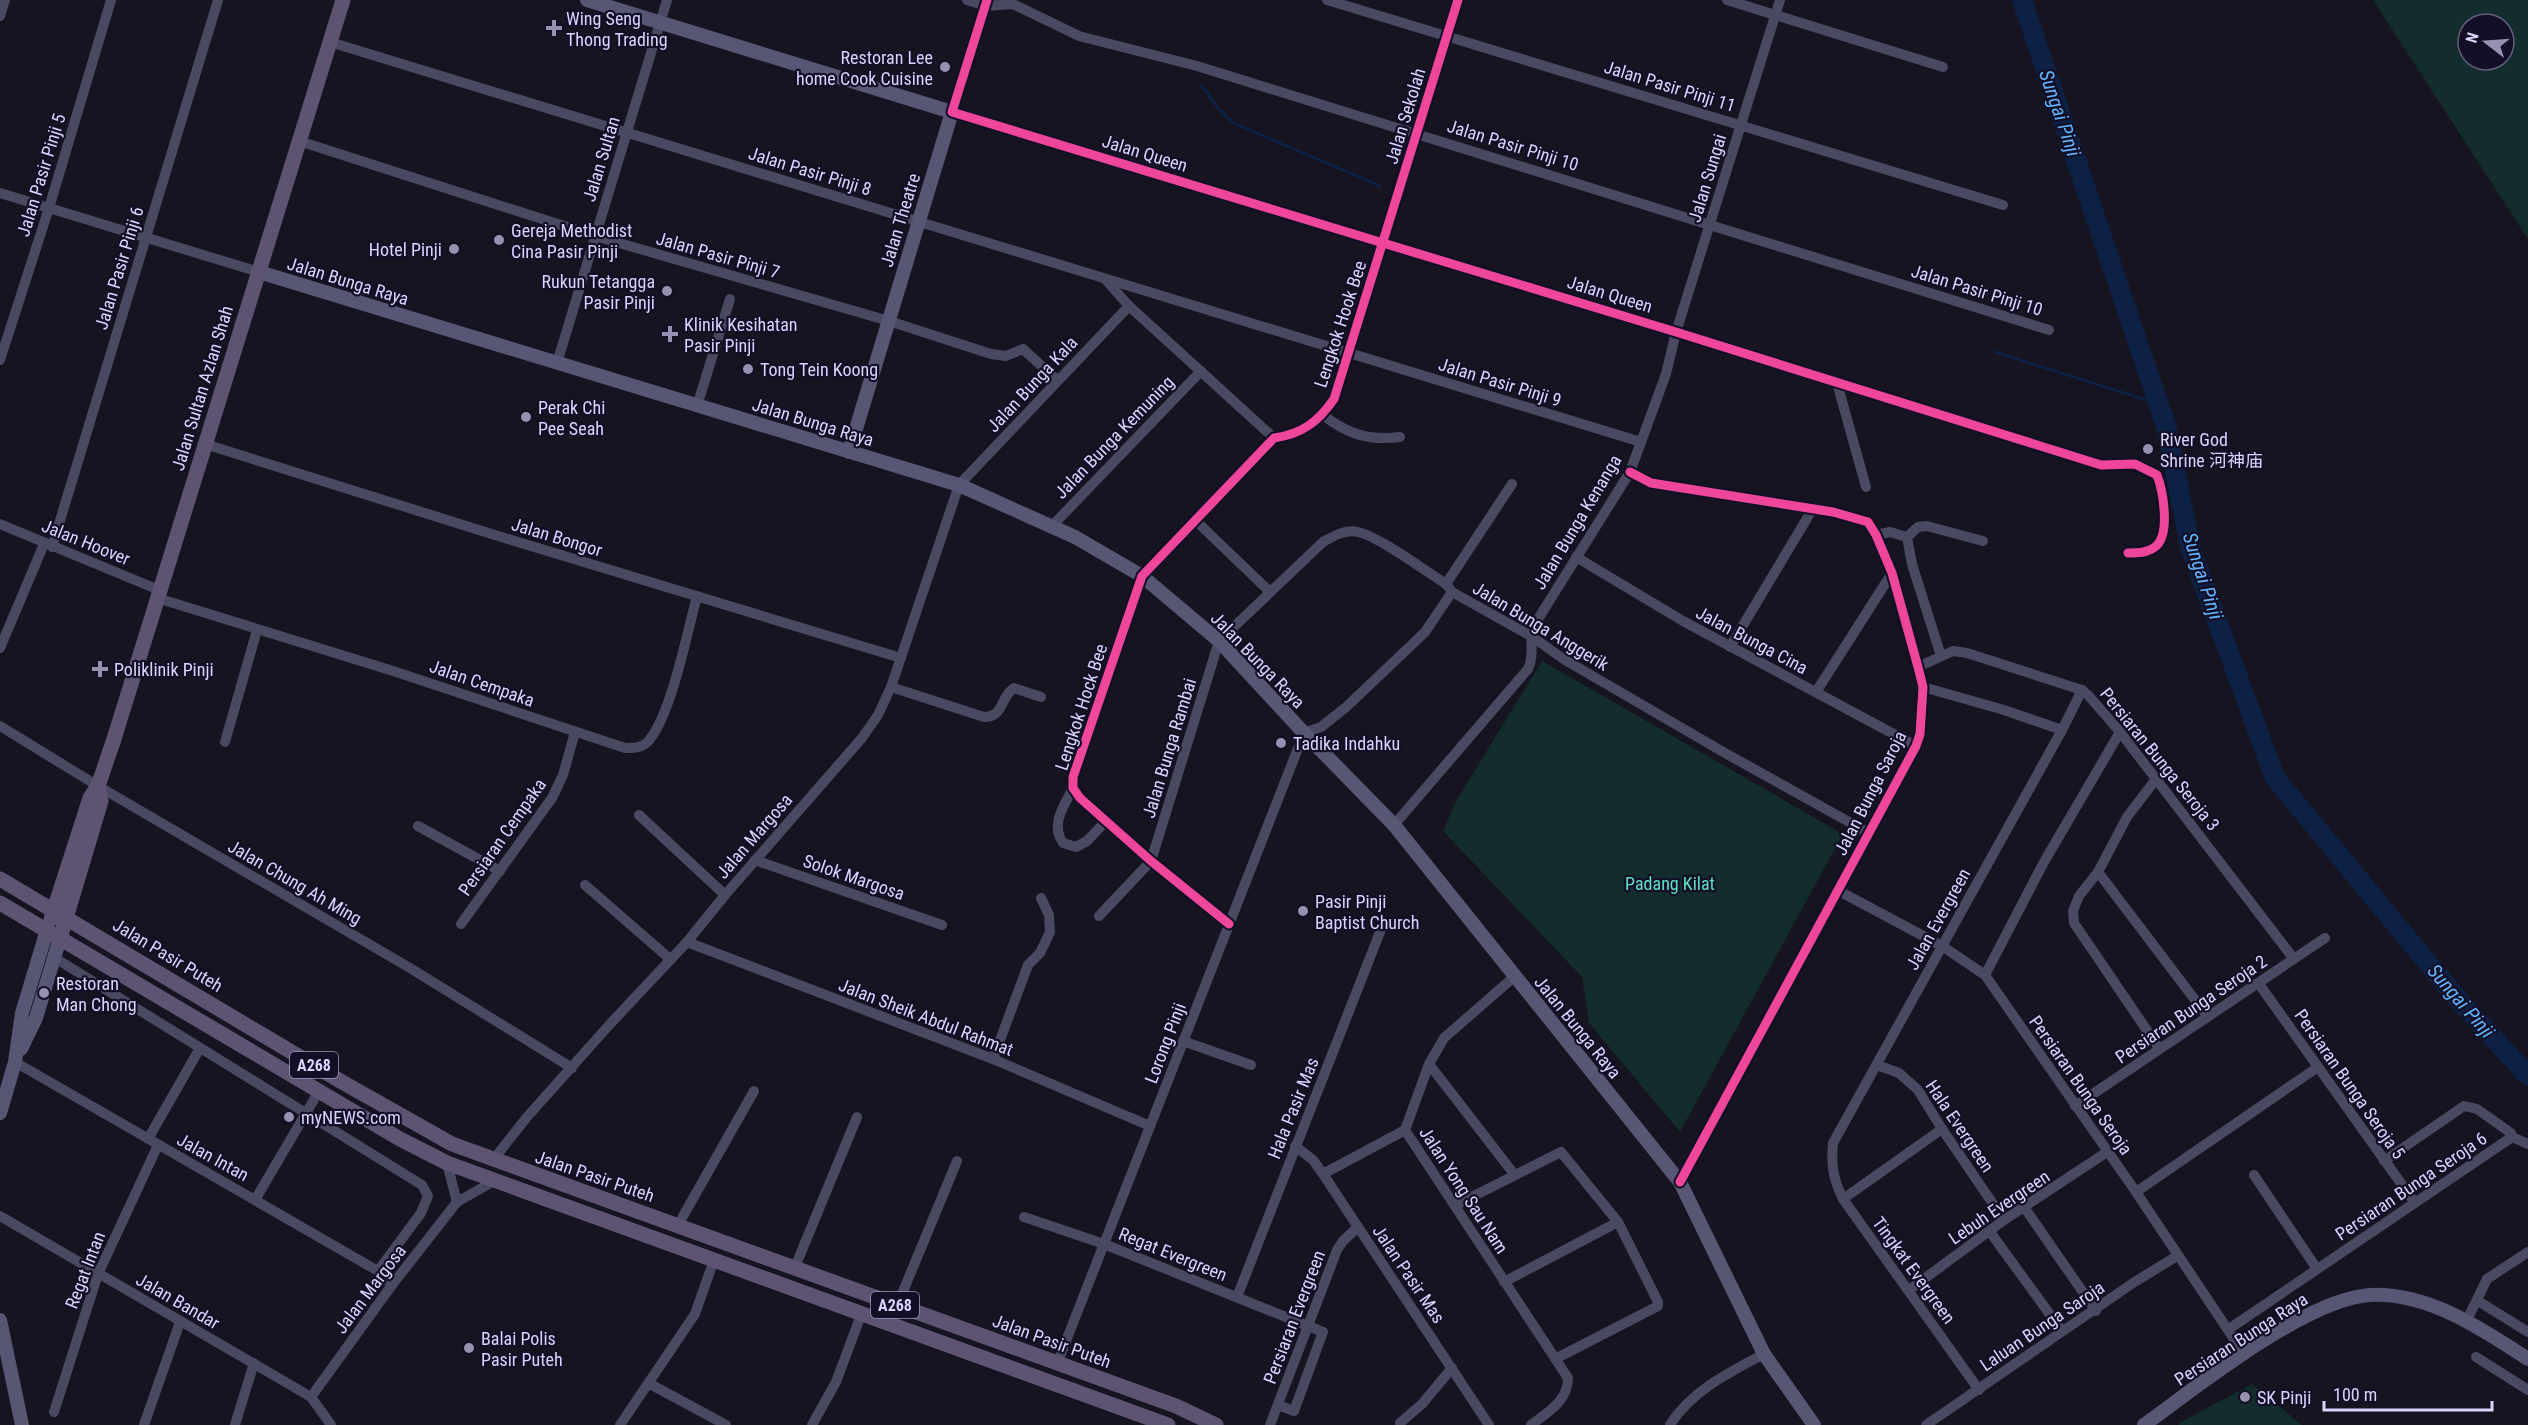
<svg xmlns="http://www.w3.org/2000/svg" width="2528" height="1425" font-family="'Roboto Condensed','Noto Sans SC',sans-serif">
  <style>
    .green { fill: #132c2d; fill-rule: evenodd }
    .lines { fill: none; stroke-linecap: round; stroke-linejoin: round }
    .stream { stroke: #0d2144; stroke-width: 3 }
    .river { stroke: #0d2144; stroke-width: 20 }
    .street { stroke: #4a4962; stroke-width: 10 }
    .secondary { stroke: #575674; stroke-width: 14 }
    .primary { stroke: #5e5373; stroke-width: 15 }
    .cycleway-casing { stroke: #130f26; stroke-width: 13 }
    .cycleway { stroke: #ed469a; stroke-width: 9 }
    .poi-dot { fill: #9591b1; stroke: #130f26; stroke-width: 2 }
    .labels { text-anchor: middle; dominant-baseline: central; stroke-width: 4.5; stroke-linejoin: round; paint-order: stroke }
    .shield { fill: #130f26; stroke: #9e99be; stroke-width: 1.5 }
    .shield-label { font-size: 16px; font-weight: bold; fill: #d9d4ff }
    .poi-label { font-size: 18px; fill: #d9d4ff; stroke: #130f26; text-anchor: start }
    .street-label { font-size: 18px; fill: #d9d4ff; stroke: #130f26 }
    .park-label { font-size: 18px; fill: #5fe0c0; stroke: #130f26 }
    .water-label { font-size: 20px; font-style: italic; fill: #62b6ff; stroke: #130f26 }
  </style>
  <rect width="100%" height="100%" fill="#161421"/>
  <g class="green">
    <path d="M2373,0H2528V239ZM2468,24H2504V60H2468Z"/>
    <polygon points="1542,661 1843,834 1680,1132 1589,1023 1582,977 1443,831 1456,801"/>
    <polygon points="2252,1384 2302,1425 2178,1425 2181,1422"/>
  </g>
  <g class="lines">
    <g class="stream">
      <polyline points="1202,86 1219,109 1233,123 1380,186"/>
      <polyline points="1995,352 2159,404"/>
    </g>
    <polyline class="river" points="2022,0 2166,426 2191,550 2275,778 2456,997 2528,1076"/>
    <g class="street">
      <polyline points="967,0 986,6 1013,4 1079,36 1197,66 2049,330"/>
      <path d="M987,0L952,112L1676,332L2101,465L2135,464L2157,475C2163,491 2171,535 2155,547C2147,553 2138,553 2128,553"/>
      <polyline points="1327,0 2003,205"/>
      <polyline points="1727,0 1943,67"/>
      <polyline points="0,16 5,0"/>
      <polyline points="330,42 1641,442"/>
      <polyline points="299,141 595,236 889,321 991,354 1006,356 1023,349 1057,380"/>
      <polyline points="0,193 259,272"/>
      <polyline points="1106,280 1129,306 1274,438"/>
      <polyline points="0,360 49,208 111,0"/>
      <polyline points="557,363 667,0"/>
      <polyline points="1837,383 1866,487"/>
      <polyline points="697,406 730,299"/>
      <path d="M1323,415C1347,434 1369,441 1400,437"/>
      <polyline points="205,444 498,536 901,658"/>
      <polyline points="1630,472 1651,483 1833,512 1868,522 1876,535 1892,573 1918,667 1923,687 1920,734 1916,746 1680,1182"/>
      <polyline points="1195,520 1270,592"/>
      <polyline points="0,524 159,590"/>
      <polyline points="1052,526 1201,371"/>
      <polyline points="1876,535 1890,532 1907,537 1912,564 1941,656"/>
      <polyline points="1907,537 1918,527 1927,526 1983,541"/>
      <polyline points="52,547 218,0"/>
      <polyline points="1576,557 1683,621 1916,746"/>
      <polyline points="1446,584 1512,484"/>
      <path d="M157,598L390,670L625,748C635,748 644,748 650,739C672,711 687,633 697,596"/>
      <polyline points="1730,647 1812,510"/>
      <polyline points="0,648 44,544"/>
      <polyline points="1918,667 1953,651 1967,653 2082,690 2088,695 2120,732 2294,959"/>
      <path d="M891,687L984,717C1004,717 1000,697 1014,688L1041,697"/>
      <polyline points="1923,687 2004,710 2062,730"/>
      <polyline points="1816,692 1892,573"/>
      <polyline points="0,726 98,786 410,968 572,1068"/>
      <polyline points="225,742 257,630"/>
      <polyline points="2156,779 2127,817 2098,872 2079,896 2073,911 2074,923 2159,1048"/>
      <path d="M1073,788C1064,806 1050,824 1063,843L1076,847L1087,841L1106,821"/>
      <polyline points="639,815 725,895"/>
      <path d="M1394,825L1528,669C1535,654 1529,642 1533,627L1630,472L1666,374L1676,332L1780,0"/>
      <polyline points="418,826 500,871"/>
      <polyline points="755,860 942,925"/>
      <polyline points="2098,872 2208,1017"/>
      <polyline points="585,885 670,959"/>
      <polyline points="1839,891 1942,946 1985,975 2136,1192 2244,1354"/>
      <path d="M1099,916L1151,861L1219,641L1323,542C1334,536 1345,529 1358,532C1380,537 1425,571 1446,584L1452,592L1531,636L1565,660L1725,753L1869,833"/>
      <polyline points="461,924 552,798 563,775 575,732"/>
      <path d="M1229,924L1151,861L1080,798L1073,788V777L1142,576L1274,438C1302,434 1318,422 1334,399L1458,0"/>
      <polyline points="687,942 993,1059 1150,1126"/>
      <polyline points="55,958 422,1185 428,1196 421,1213 378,1271"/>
      <polyline points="1985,975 2044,862 2120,732"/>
      <path d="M1515,976L1444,1038L1429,1064L1405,1130L1568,1378C1568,1401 1548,1412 1531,1425"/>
      <polyline points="2259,984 2415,1203"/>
      <polyline points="1183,1041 1251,1065"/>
      <polyline points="993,1059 1028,965 1040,953 1050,932 1049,915 1041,898"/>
      <polyline points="15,1062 378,1271 392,1285"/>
      <polyline points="1429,1064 1514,1174"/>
      <polyline points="1877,1065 1899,1073 1918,1090 1942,1129 2004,1220"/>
      <polyline points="2075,1106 2325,938"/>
      <polyline points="2512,1137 2528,1144"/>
      <polyline points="148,1139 200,1048"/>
      <polyline points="1295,1146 1313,1160 1323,1174 1489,1425"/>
      <polyline points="493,1160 527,1117 611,1023 687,942 725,895 862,738 878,715 891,687 959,485 1129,306"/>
      <polyline points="447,1163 457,1202"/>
      <polyline points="1323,1174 1405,1130"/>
      <polyline points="2254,1175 2317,1269"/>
      <polyline points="2136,1192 2318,1067"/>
      <polyline points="1843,1199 1942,1129"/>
      <polyline points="255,1200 319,1091"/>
      <polyline points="1456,1205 1561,1152 1618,1222"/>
      <polyline points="2024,1207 2096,1311"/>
      <polyline points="0,1216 311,1397 331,1425"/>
      <polyline points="1024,1217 1104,1244 1323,1332 1294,1411 1278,1405"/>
      <polyline points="678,1225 754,1091"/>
      <polyline points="1990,1232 2062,1331"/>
      <polyline points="795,1267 857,1117"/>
      <polyline points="1504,1282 1618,1222 1658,1302 1658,1306 1557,1358"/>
      <polyline points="1909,1290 2004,1220 2107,1152"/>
      <polyline points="1237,1297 1380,932"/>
      <polyline points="2478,1301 2528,1332"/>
      <polyline points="897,1306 957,1161"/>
      <polyline points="2467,1320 2487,1279 2528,1252"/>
      <polyline points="2229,1329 2512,1137 2511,1133 2477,1109 2464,1106 2384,1161"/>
      <polyline points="2476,1357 2528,1390"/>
      <polyline points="1057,1364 1304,733 1321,727 1345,708 1425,632 1452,592"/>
      <polyline points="650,1384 726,1425"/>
      <path d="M1979,1390L1843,1199C1833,1179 1831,1165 1833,1143L2062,730L2082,690"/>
      <polyline points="311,1397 392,1285 457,1202 494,1181"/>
      <polyline points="54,1412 98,1274 158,1145"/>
      <polyline points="1400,1423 1422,1404 1452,1368"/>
      <polyline points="144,1425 180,1322"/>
      <polyline points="235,1425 254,1363"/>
      <polyline points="620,1425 695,1314 714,1260"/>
      <polyline points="812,1425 836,1382 861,1315"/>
      <polyline points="1270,1425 1337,1250 1343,1241 1358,1227"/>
      <path d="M1670,1425C1691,1391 1730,1372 1764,1354"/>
      <polyline points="1926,1425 2133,1283 2177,1256"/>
    </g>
    <g class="secondary">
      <polyline points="587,0 952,112 849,452"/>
      <polyline points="259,272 959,485 1075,537 1142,576 1219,641 1304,733 1394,825 1680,1182 1764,1354 1814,1425"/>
      <polyline points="21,1049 36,1018 60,938"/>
      <polyline points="0,1113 15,1062 22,1013 47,930"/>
      <polyline points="0,1320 22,1425"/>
      <path d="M2144,1425C2198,1386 2306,1299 2370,1295C2428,1292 2482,1329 2528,1359"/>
    </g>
    <g class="primary">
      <polyline points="0,879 342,1082 452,1144 1176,1406 1216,1425"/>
      <polyline points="0,903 400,1139 447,1163 1168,1425"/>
      <polyline points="51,919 90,798 98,786 114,739 343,0"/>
      <polyline points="60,938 101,801 98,786"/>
    </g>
    <defs>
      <g id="cycleway">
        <path d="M987,0L952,112L1676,332L2101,465L2135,464L2157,475C2163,491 2171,535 2155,547C2147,553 2138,553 2128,553"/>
        <polyline points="1630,472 1651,483 1833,512 1868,522 1876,535 1892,573 1918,667 1923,687 1920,734 1916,746 1680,1182"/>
        <path d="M1229,924L1151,861L1080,798L1073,788V777L1142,576L1274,438C1302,434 1318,422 1334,399L1458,0"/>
      </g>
    </defs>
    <use href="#cycleway" class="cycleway-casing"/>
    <use href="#cycleway" class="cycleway"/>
  </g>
  <g class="poi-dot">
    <path d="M551 19h6v6h6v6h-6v6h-6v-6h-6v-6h6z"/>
    <circle cx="945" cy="67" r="6"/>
    <circle cx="499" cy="240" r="6"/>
    <circle cx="454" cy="249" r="6"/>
    <circle cx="667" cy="291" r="6"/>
    <path d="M667 325h6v6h6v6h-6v6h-6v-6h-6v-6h6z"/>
    <circle cx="748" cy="369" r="6"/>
    <circle cx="526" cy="417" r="6"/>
    <circle cx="2148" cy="449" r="6"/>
    <path d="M97 660h6v6h6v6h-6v6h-6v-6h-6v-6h6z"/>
    <circle cx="1281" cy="743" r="6"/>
    <circle cx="1303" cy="911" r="6"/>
    <circle cx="44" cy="993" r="6"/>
    <circle cx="289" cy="1117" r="6"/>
    <circle cx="469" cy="1348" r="6"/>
    <circle cx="2245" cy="1397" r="6"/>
  </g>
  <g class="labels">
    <g class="shield">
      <rect x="290" y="1052" width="48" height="26" rx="4.5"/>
      <rect x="871" y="1292" width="48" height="26" rx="4.5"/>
    </g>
    <g class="shield-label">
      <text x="314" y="1065">A268</text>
      <text x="895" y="1305">A268</text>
    </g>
    <g class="poi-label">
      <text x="566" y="18">Wing Seng<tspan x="566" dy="21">Thong Trading</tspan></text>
      <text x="933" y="57" text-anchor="end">Restoran Lee<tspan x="933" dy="21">home Cook Cuisine</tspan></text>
      <text x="511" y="230">Gereja Methodist<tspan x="511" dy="21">Cina Pasir Pinji</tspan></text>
      <text x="442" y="249" text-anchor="end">Hotel Pinji</text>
      <text x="655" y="281" text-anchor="end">Rukun Tetangga<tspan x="655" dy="21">Pasir Pinji</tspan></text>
      <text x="684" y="324">Klinik Kesihatan<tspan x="684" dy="21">Pasir Pinji</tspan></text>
      <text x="760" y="369">Tong Tein Koong</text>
      <text x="538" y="407">Perak Chi<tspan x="538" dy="21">Pee Seah</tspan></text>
      <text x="2160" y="439">River God<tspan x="2160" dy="21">Shrine 河神庙</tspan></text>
      <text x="114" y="669">Poliklinik Pinji</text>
      <text x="1293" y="743">Tadika Indahku</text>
      <text x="1315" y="901">Pasir Pinji<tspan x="1315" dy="21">Baptist Church</tspan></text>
      <text x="56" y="983">Restoran<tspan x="56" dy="21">Man Chong</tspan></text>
      <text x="301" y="1117">myNEWS.com</text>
      <text x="481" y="1338">Balai Polis<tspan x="481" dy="21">Pasir Puteh</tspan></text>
      <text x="2257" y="1397">SK Pinji</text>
    </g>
    <g class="street-label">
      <text transform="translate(1670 86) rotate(17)">Jalan Pasir Pinji 11</text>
      <text transform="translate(1405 116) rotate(-73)">Jalan Sekolah</text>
      <text transform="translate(1513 145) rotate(17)">Jalan Pasir Pinji 10</text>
      <text transform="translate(1145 153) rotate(17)">Jalan Queen</text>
      <text transform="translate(601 159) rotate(-73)">Jalan Sultan</text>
      <text transform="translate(810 171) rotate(17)">Jalan Pasir Pinji 8</text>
      <text transform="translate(41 175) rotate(-73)">Jalan Pasir Pinji 5</text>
      <text transform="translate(1707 178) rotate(-73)">Jalan Sungai</text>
      <text transform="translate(900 220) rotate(-73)">Jalan Theatre</text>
      <text transform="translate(718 255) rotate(16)">Jalan Pasir Pinji 7</text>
      <text transform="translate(119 268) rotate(-73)">Jalan Pasir Pinji 6</text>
      <text transform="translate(348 281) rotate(17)">Jalan Bunga Raya</text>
      <text transform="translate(1977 290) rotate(17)">Jalan Pasir Pinji 10</text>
      <text transform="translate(1610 294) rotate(17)">Jalan Queen</text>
      <text transform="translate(1340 324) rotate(-72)">Lengkok Hook Bee</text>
      <text transform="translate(1500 382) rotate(17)">Jalan Pasir Pinji 9</text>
      <text transform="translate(1032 384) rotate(-47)">Jalan Bunga Kala</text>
      <text transform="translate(202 388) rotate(-73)">Jalan Sultan Azlan Shah</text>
      <text transform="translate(813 422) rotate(17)">Jalan Bunga Raya</text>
      <text transform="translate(1114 437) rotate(-46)">Jalan Bunga Kemuning</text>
      <text transform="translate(1577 522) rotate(-59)">Jalan Bunga Kenanga</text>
      <text transform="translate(557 537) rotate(17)">Jalan Bongor</text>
      <text transform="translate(86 542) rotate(22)">Jalan Hoover</text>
      <text transform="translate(1541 626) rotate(31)">Jalan Bunga Anggerik</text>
      <text transform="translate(1752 640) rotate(28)">Jalan Bunga Cina</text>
      <text transform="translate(1258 660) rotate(46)">Jalan Bunga Raya</text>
      <text transform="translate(482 683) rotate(19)">Jalan Cempaka</text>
      <text transform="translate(1081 707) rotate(-72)">Lengkok Hock Bee</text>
      <text transform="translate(1169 748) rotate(-73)">Jalan Bunga Rambai</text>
      <text transform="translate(2160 759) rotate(51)">Persiaran Bunga Seroja 3</text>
      <text transform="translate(1870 793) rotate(-63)">Jalan Bunga Saroja</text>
      <text transform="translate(754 836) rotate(-49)">Jalan Margosa</text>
      <text transform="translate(502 837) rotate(-55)">Persiaran Cempaka</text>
      <text transform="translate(854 877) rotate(19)">Solok Margosa</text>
      <text transform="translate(295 882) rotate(30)">Jalan Chung Ah Ming</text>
      <text transform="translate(1938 919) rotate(-61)">Jalan Evergreen</text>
      <text transform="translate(168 955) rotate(31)">Jalan Pasir Puteh</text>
      <text transform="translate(2191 1009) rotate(-34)">Persiaran Bunga Seroja 2</text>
      <text transform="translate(926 1017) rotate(21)">Jalan Sheik Abdul Rahmat</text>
      <text transform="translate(1578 1027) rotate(51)">Jalan Bunga Raya</text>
      <text transform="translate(1165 1043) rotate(-69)">Lorong Pinji</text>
      <text transform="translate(2350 1084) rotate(55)">Persiaran Bunga Seroja 5</text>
      <text transform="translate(2081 1085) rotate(55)">Persiaran Bunga Seroja</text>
      <text transform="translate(1293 1108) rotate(-68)">Hala Pasir Mas</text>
      <text transform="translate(1960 1126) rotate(56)">Hala Evergreen</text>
      <text transform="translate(213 1157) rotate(29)">Jalan Intan</text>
      <text transform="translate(595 1176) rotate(19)">Jalan Pasir Puteh</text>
      <text transform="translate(2411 1186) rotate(-34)">Persiaran Bunga Seroja 6</text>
      <text transform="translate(1464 1190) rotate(57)">Jalan Yong Sau Nam</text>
      <text transform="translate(1999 1207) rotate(-34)">Lebuh Evergreen</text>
      <text transform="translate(1173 1254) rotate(22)">Regat Evergreen</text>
      <text transform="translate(85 1270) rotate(-69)">Regat Intan</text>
      <text transform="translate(1914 1270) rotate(54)">Tingkat Evergreen</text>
      <text transform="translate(1409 1274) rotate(56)">Jalan Pasir Mas</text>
      <text transform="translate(370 1289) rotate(-53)">Jalan Margosa</text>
      <text transform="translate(178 1301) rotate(30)">Jalan Bandar</text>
      <text transform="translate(1294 1317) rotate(-69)">Persiaran Evergreen</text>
      <text transform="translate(2042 1326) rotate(-34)">Laluan Bunga Saroja</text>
      <text transform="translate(2241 1339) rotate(-33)">Persiaran Bunga Raya</text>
      <text transform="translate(1052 1341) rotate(20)">Jalan Pasir Puteh</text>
    </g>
    <g class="park-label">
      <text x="1670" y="883">Padang Kilat</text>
    </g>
    <g class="water-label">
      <text transform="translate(2060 113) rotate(71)">Sungai Pinji</text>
      <text transform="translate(2203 576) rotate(72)">Sungai Pinji</text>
      <text transform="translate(2461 1001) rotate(49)">Sungai Pinji</text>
    </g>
  </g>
  <g transform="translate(2486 42) rotate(287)"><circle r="28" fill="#130f26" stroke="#625e7d" stroke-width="1.5"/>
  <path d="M0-4.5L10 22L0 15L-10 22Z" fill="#9591b1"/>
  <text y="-9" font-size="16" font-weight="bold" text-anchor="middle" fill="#d9d4ff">N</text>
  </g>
  <path d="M2324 1401v9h168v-9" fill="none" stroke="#d9d4ff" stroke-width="3"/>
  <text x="2333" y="1401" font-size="18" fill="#d9d4ff" stroke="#130f26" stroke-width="4.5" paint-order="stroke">100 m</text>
</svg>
